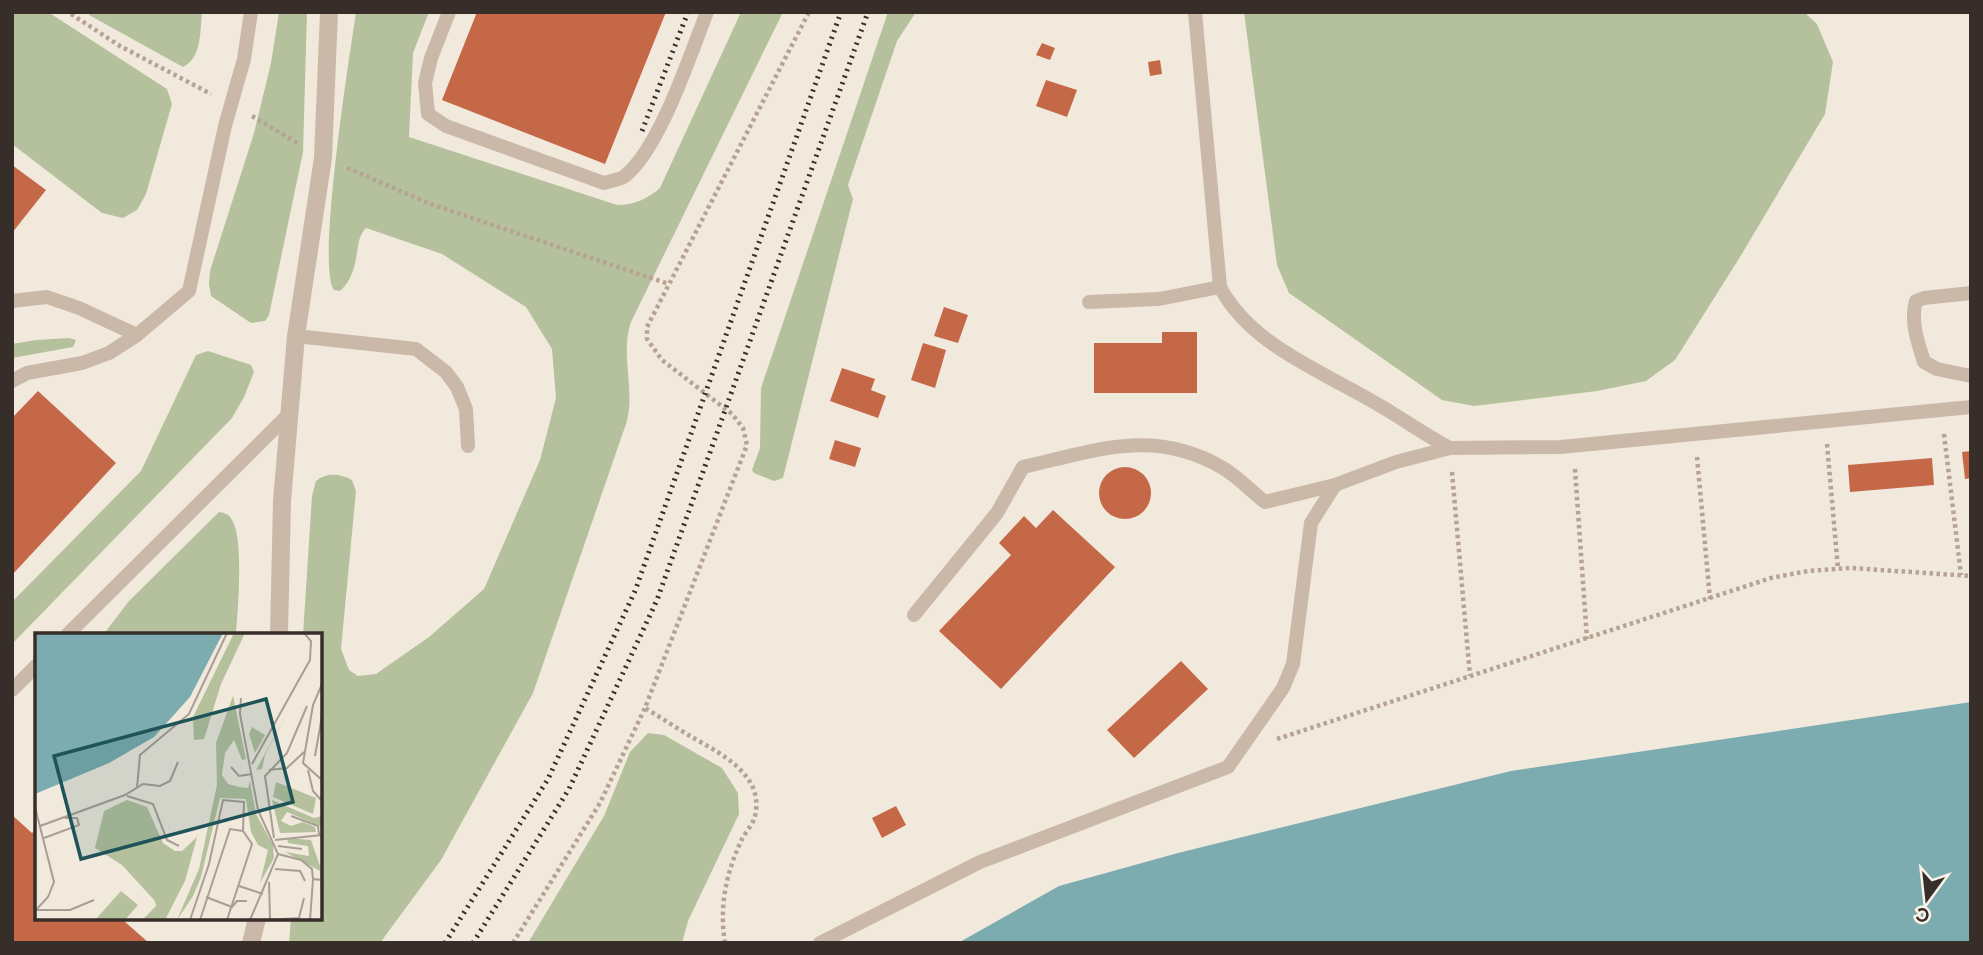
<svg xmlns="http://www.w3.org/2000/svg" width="1983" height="955" font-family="Raleway,sans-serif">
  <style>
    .green { fill: #b5c19d }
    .water { fill: #7cacaf }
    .building { fill: #c56848 }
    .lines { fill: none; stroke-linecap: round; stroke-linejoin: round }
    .path { stroke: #b6a393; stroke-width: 4.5; stroke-dasharray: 3.5 3.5; stroke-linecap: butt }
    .service { stroke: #cab9a9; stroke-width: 14 }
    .minor { stroke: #cab9a9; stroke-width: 18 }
    .rail { stroke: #382e29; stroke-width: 5; stroke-dasharray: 2 5; stroke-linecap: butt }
    .inset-road { fill: none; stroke: #a89e95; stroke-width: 2 }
    .view { fill: #1e5459; fill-opacity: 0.15; stroke: #1e5459; stroke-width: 3.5 }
    .inset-edge { fill: none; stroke: #382e29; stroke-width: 3.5 }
  </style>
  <rect width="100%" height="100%" fill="#f2e9dd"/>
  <g class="green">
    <polygon points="12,12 48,12 167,89 172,104 146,194 137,210 123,218 102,213 12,144"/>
    <path d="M89,12H202C200,31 202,58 183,67L89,15Z"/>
    <polygon points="279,12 307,12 303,152 269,315 265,321 251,323 211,296 209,284 210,271 254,133 271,63"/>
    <path d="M356,12H429L413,53L409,137L617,205C634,205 647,199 660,188L741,12H783L631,322C620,354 635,387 627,421L533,693L441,860L380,943H289L291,918H320V635H303L312,496L316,481C327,472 341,474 352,480L356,491L341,649L349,670L358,676L376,674L429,637L484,589L540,460L556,398L552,349L526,307L442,254L366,228C352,241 363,270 340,291L334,290C316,267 350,53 356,12Z"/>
    <polygon points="888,12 916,12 897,41 848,185 853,199 783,478 774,481 754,473 752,470 760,448 761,388"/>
    <polygon points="1244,12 1804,12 1817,24 1833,62 1825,114 1740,257 1675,360 1646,381 1597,391 1474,406 1442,400 1289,293 1277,265"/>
    <polygon points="69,338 76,340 73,347 12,358 12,344 36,340"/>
    <polygon points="208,351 251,365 254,372 244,397 232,418 12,644 12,602 141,471 196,355"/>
    <path d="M219,512C225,513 229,514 232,520C244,539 238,610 236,635H103L129,601Z"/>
    <polygon points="648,733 664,735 722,768 738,793 739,814 688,921 682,943 528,943 604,816 630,752"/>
  </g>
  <polygon class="water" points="1971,702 1971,943 958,943 1059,886 1178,853 1511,771"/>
  <g class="building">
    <polygon points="477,12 666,12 605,164 442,100"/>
    <polygon points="1042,43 1055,48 1050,60 1036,55"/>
    <polygon points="1160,60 1162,74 1150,76 1148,62"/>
    <polygon points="1046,80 1077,90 1067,117 1036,106"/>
    <polygon points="12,165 46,190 12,233"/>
    <polygon points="944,307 968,315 958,343 934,336"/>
    <polygon points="1162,332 1197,332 1197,393 1094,393 1094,343 1162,343"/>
    <polygon points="923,343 946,350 935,388 911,380"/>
    <polygon points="842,368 875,379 871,390 886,396 878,418 830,401"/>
    <polygon points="38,391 116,463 12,575 12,418"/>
    <polygon points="835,440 861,448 855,467 829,459"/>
    <polygon points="1971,451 1971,478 1965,479 1962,452"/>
    <polygon points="1932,458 1934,485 1850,492 1848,465"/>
    <circle cx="1125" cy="493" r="26"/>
    <polygon points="1053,510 1115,567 1001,689 939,631 1011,555 999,543 1024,516 1036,528"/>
    <polygon points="1181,661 1208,689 1134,758 1107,730"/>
    <polygon points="896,806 906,825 882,838 872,818"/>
    <polygon points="12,815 32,833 37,828 37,918 127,918 124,921 149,943 12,943"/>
  </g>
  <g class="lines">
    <g class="path">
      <polyline points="71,14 120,46 211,94"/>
      <polyline points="252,116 299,144"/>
      <polyline points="347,168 433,205 669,284"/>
      <polyline points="1944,434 1961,575"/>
      <polyline points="1827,444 1838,569"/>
      <polyline points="1697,457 1710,599"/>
      <polyline points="1575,469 1587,639"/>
      <polyline points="1452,472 1470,676"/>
      <polyline points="1277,739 1771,578 1808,571 1851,568 1971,576"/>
      <polyline points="513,943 600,803 645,708"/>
      <path d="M725,943C719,906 726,873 742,839C746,832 753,824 755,816C765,775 720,753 690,736C675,727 660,717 645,708L747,445L743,428L732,414L662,360L647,339V327L809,12"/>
    </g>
    <g class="service">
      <path d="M449,12L431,58L425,83L428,114L446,126L604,183C610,181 620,180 625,176C660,148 690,55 707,12"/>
      <path d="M1195,12L1220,287C1250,344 1319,370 1372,401C1399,416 1423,434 1450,448"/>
      <path d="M1971,293L1924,298L1916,301C1910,322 1918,342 1924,362L1937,369L1971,376"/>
      <polyline points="12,301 47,297 79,308 137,335"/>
      <polyline points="1089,302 1159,299 1220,287"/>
      <polyline points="296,336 416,349 446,372 457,387 466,409 468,446"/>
      <polyline points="12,381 27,373 82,363 109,353 137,335 189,291 225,126 244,59 251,12"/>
      <path d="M914,615L997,513L1023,467C1095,451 1153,427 1223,468C1238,477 1251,491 1265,502L1335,485L1396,462L1450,448L1561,447L1971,407"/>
      <polyline points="67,635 290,413"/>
      <polyline points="12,690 37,665"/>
      <polyline points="820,943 980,862 1228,767 1283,688 1293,664 1311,523 1335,485"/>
    </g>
    <g class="minor">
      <polyline points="279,635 282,501 296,336 323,158 329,12"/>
      <polyline points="251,943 257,918"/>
    </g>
    <g class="rail">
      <polyline points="642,131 688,12"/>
      <polyline points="445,943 548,779 635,591 841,12"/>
      <polyline points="473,943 569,789 657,600 868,12"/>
    </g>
  </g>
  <g transform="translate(35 633)">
    <rect width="287" height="287" fill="#f2e9dd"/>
    <path d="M199,0H210L186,51L169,106L159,107L158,84ZM198,63L211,126L207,127L199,107L190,120L187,142L193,151L204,154L213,155L215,148L221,181L238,212L239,225L225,250L233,217L223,212L216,199L211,166L185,165L166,244L158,263L142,287L164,236L182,152L181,110ZM254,77L230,122L227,136L221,137ZM217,94L230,102L220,120L214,101ZM241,149L281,165L278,181L238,164ZM92,167L112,174L128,210L140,218H147L162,204L150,248L130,287H107L121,273L120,268L87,232L60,215L69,178ZM237,167L279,185L287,183V194L252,179L246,188L256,193L268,189L280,194L281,199L245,200ZM252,205L276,207L287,239L250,219L274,223L273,213L253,210ZM86,258L103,272L90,287H60Z" fill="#b5c19d"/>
    <path d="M0,0H188L155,64L119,104L74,130L0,161Z" fill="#7cacaf"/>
    <path class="inset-road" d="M287,51L278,72L268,130L287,147M206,65L205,81L223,177L243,221L215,287M280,123L287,83M217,131L275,27L276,8L269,0M196,134L204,143L217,141M234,137L252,135L269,119M273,137L278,158L287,168M102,155L105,122L154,81L192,0M92,163L118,171L132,207L144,213M0,174L19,249L13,264L0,278M256,183L283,193L284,202M5,193L90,162L108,151L125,153L135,148L143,129M9,205L44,192L42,185H30M239,205L230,143L252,120L272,73M240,207L287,202M243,213L267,216M243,221L266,227L277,236L278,246L287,247M240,236L265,238L270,248M234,249L235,286M204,253L228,261M171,264L197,274L202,268H212M2,277H35L59,267M155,287L174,231L188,167L209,169L208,198L217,211L192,287M165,287L195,196L208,198M232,287L264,285L269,265M275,287L278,246"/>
    <path class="view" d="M231,66L258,169L46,226L19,123Z"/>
    <rect width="287" height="287" class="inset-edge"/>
  </g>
  <rect width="1983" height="955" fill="none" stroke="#382e29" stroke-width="28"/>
  <g transform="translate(1927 899) rotate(195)" stroke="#faf3ea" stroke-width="5" paint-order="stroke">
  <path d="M0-5L12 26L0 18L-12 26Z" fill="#382e29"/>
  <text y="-10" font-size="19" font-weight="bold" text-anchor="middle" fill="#382e29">С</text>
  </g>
</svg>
